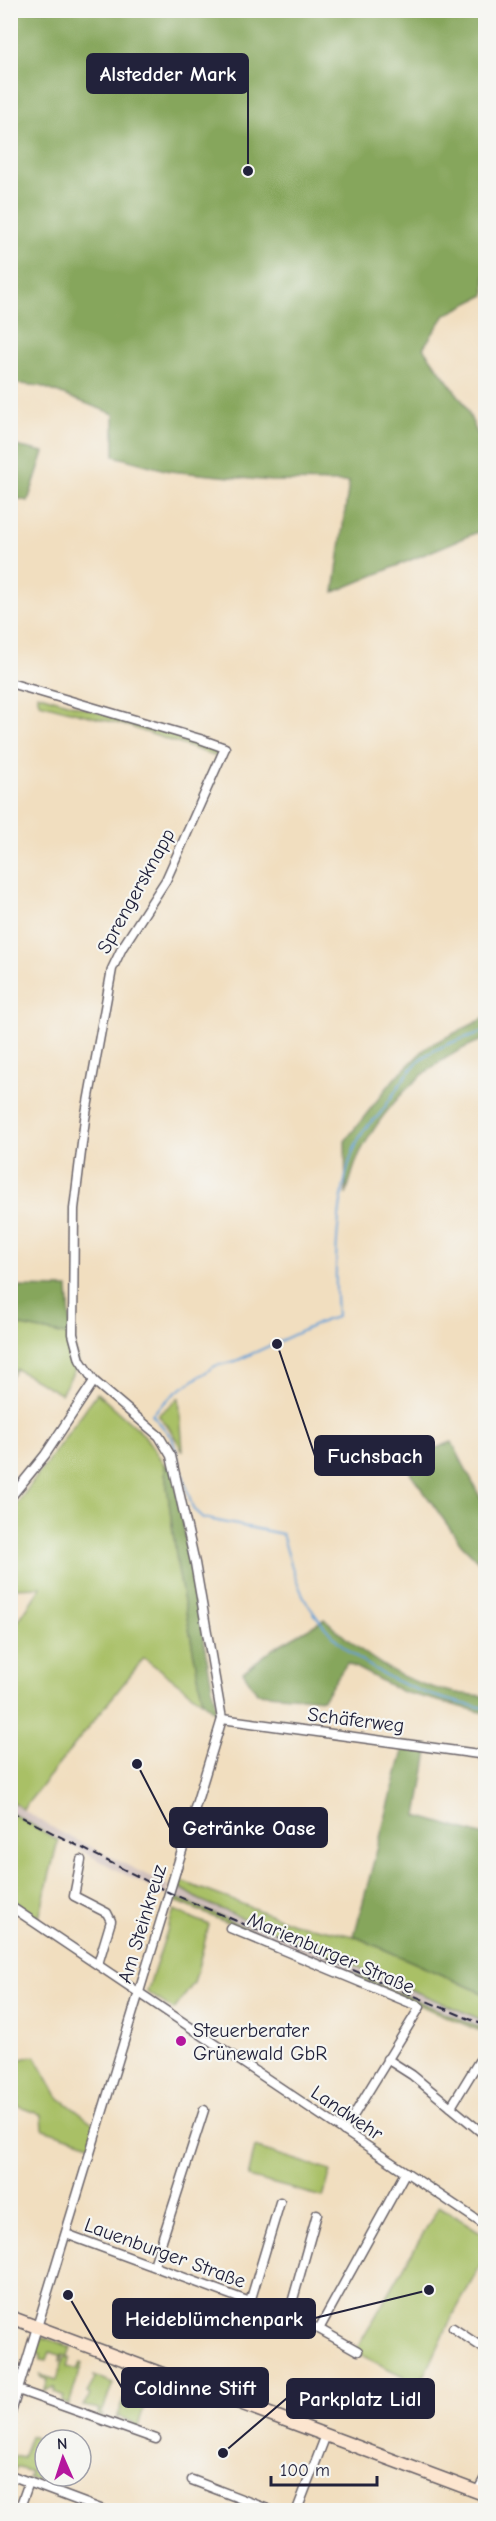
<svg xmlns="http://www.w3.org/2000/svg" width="496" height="2521" font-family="'Comic Neue',sans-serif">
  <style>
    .industrial { fill: #d0c0bc }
    .green { fill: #a9c066; stroke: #667150; stroke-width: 1.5 }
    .forest { fill: #86a65b; stroke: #54644b; stroke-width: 1.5 }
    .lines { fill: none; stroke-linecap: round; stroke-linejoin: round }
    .stream { stroke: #65a1d6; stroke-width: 2 }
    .street-casing { stroke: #6a6469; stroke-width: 11 }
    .secondary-casing { stroke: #6a6469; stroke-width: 15 }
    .street { stroke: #fff; stroke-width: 8 }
    .secondary { stroke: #fce5cf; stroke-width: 12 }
    .rail { stroke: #22223b; stroke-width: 2; stroke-dasharray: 9 4.5; stroke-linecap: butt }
    .poi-dot { fill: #b5179e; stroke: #f6f6f2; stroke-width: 2 }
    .labels { text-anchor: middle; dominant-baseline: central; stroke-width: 4.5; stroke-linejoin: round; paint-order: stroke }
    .street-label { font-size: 20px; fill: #22223b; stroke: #f6f6f2 }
    .poi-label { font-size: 20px; fill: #22223b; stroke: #f6f6f2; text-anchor: start }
    .leader { fill: none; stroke: #22223b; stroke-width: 2 }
    .callout-dot { fill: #22223b; stroke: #f6f6f2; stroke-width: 2 }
    .callout { fill: #22223b; stroke: #22223b; stroke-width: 2 }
    .callout-label { font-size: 21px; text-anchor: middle; font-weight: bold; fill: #fff }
  </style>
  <rect width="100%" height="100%" fill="#f6f6f2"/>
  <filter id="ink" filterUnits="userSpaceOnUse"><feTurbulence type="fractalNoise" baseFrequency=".0167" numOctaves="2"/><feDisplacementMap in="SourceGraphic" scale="12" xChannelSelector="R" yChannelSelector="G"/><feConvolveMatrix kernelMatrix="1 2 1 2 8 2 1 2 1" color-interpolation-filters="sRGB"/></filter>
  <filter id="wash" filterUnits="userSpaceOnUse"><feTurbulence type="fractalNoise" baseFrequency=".008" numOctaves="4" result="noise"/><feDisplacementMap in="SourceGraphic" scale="24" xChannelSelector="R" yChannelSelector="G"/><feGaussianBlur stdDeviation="1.35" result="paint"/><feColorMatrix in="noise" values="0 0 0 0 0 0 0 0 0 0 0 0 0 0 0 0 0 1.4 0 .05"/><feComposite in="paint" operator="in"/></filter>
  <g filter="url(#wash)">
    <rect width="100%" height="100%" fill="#f1debf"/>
    <g class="industrial">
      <polygon points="10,1802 60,1832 169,1886 165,1896 11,1813"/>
      <polygon points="176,1885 200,1900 279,1935 485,2021 485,2030 172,1896"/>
    </g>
    <g class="green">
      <polygon points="37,694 214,747 218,757 131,727 39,703"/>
      <polygon points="11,1324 71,1336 78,1364 61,1394 16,1369 11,1378"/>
      <polygon points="97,1393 144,1435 164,1464 178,1570 203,1702 144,1658 23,1809 11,1801 11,1632 41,1587 11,1588 11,1512"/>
      <polygon points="179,1398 183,1451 168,1426 158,1415"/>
      <polygon points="11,1813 58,1840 39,1918 11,1899"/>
      <polygon points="178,1880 293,1923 354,1936 485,1994 485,2021 200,1900 176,1885"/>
      <polygon points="172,1896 485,2030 485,2033 171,1899"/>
      <polygon points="174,1910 209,1925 194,1983 174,2010 147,1992"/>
      <polygon points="35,2056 57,2096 98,2127 93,2145 43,2129 42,2115 17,2106 19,2099 11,2096 11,2061"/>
      <polygon points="255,2147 331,2171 323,2197 248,2177"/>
      <polygon points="439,2206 485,2235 485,2257 449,2323 426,2373 417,2383 355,2352"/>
      <polygon points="42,2337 71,2347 68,2356 62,2354 60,2362 60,2355 50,2352 47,2361 40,2360 41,2354 36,2352"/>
      <polygon points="64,2357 70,2358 67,2367 77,2370 80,2363 82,2364 69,2405 62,2402 64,2397 54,2393 55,2388 46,2390 44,2396 37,2393 38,2391 44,2393 48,2380 40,2377 40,2375 57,2380"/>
      <polygon points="94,2376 113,2383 102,2412 103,2417 98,2415 100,2409 83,2406 90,2395 87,2393 95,2379"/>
      <polygon points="128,2389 147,2396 137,2430 133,2427 134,2423 119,2416 116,2421"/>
      <polygon points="30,2436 45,2442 45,2469 38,2481 29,2478 31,2472 16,2467 14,2473 11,2471 13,2459 11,2455 23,2458"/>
    </g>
    <g class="forest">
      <polygon points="11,10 485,11 485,295 445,315 423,348 464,403 485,451 485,529 334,592 349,482 271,481 169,471 114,456 114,414 40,386 11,383"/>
      <polygon points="11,445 44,452 28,501 11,497"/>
      <path d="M485,1018V1039C431,1059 389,1099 361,1151C354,1164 350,1181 346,1195L345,1141L394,1079L428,1046Z"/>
      <polygon points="15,1287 68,1288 71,1336 11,1324 11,1302"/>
      <polygon points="452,1442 485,1507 485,1568 461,1544 402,1461"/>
      <polygon points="164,1464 173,1469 217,1714 203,1702 178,1570"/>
      <path d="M325,1619C374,1666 416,1692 485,1696V1713L403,1692L347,1663L323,1699L257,1693L243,1672L274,1648Z"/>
      <polygon points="405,1743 429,1746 417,1816 485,1836 485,1994 354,1936"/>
    </g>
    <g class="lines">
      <path class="stream" d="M486,1031C465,1038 435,1046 419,1061C402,1077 392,1099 378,1116C375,1120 371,1122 368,1125C335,1164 334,1269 337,1317L326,1320L236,1361L215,1366L176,1392L152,1414L172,1438L193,1509L203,1518L282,1534C289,1557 295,1583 308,1604C346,1666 416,1697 486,1708"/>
    </g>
  </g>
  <g filter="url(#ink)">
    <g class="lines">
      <defs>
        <g id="street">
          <polyline points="10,683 200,739 225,748 166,880 122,948 112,969 85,1119 74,1209 73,1334 80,1360 94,1381 159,1436 171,1456 195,1563 222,1719 10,2416"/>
          <polyline points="10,1498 45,1455 94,1381"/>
          <polyline points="222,1719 486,1755"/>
          <polyline points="81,1860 74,1896 107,1913 111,1921 98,1964"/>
          <polyline points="10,1906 486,2226"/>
          <polyline points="230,1928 420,2007 344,2131"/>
          <polyline points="387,2059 412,2075 486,2136"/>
          <polyline points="451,2107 479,2061"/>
          <polyline points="66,2234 250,2302 319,2329 358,2351"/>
          <polyline points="154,2265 204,2110"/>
          <polyline points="250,2302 280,2202"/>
          <polyline points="288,2317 317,2214"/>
          <polyline points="453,2328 486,2350"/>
          <polyline points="319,2329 405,2173"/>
          <polyline points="18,2390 156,2439"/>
          <polyline points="10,2475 103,2510"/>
          <polyline points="192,2480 270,2510"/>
          <polyline points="477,2492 486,2476"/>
          <polyline points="19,2510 29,2482"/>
          <polyline points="297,2510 326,2435"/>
        </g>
        <polyline id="secondary" points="10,2317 486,2495"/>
      </defs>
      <use href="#street" class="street-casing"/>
      <use href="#secondary" class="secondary-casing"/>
      <use href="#street" class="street"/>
      <use href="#secondary" class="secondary"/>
      <polyline class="rail" points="10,1811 170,1893 486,2026"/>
    </g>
  </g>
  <circle class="poi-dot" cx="181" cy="2041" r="6"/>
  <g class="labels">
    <g class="street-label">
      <text transform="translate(136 891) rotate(-61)">Sprengersknapp</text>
      <text transform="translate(356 1720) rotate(7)">Schäferweg</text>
      <text transform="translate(142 1924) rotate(-73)">Am Steinkreuz</text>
      <text transform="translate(331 1953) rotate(23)">Marienburger Straße</text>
      <text transform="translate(347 2113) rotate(34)">Landwehr</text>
      <text transform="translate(165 2253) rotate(20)">Lauenburger Straße</text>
    </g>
    <g class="poi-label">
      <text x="193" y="2030">Steuerberater<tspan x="193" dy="23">Grünewald GbR</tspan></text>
    </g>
  </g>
  <path class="leader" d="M248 171L248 73M277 1344L315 1456M137 1764L170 1828M429 2290L315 2318M68 2295L122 2388M223 2453L287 2398"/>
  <g class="callout-dot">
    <circle cx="248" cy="171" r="6"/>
    <circle cx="277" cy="1344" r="6"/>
    <circle cx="137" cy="1764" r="6"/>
    <circle cx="429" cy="2290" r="6"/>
    <circle cx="68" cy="2295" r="6"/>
    <circle cx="223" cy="2453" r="6"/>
  </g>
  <g class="callout">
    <rect x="87" y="54" width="161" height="39" rx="6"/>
    <rect x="315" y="1436" width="119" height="39" rx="6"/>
    <rect x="170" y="1808" width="157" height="39" rx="6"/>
    <rect x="113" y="2299" width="202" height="39" rx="6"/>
    <rect x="122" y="2368" width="146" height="39" rx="6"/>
    <rect x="287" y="2379" width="147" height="39" rx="6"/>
  </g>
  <g class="callout-label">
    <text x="168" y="81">Alstedder Mark</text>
    <text x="375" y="1463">Fuchsbach</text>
    <text x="249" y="1835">Getränke Oase</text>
    <text x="214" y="2326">Heideblümchenpark</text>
    <text x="195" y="2395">Coldinne Stift</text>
    <text x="360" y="2406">Parkplatz Lidl</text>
  </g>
  <rect width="496" height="2521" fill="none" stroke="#f6f6f2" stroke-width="36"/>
  <g transform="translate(63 2458) rotate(357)"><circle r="28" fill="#f6f6f2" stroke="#a1a1a9" stroke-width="1.5"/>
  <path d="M0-4.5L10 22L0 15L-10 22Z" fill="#b5179e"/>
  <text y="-9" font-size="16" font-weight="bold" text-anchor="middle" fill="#22223b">N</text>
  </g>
  <path d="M271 2476v9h106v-9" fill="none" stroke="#22223b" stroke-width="3"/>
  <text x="280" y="2476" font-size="18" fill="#22223b" stroke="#f6f6f2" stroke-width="4.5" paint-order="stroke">100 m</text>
</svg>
